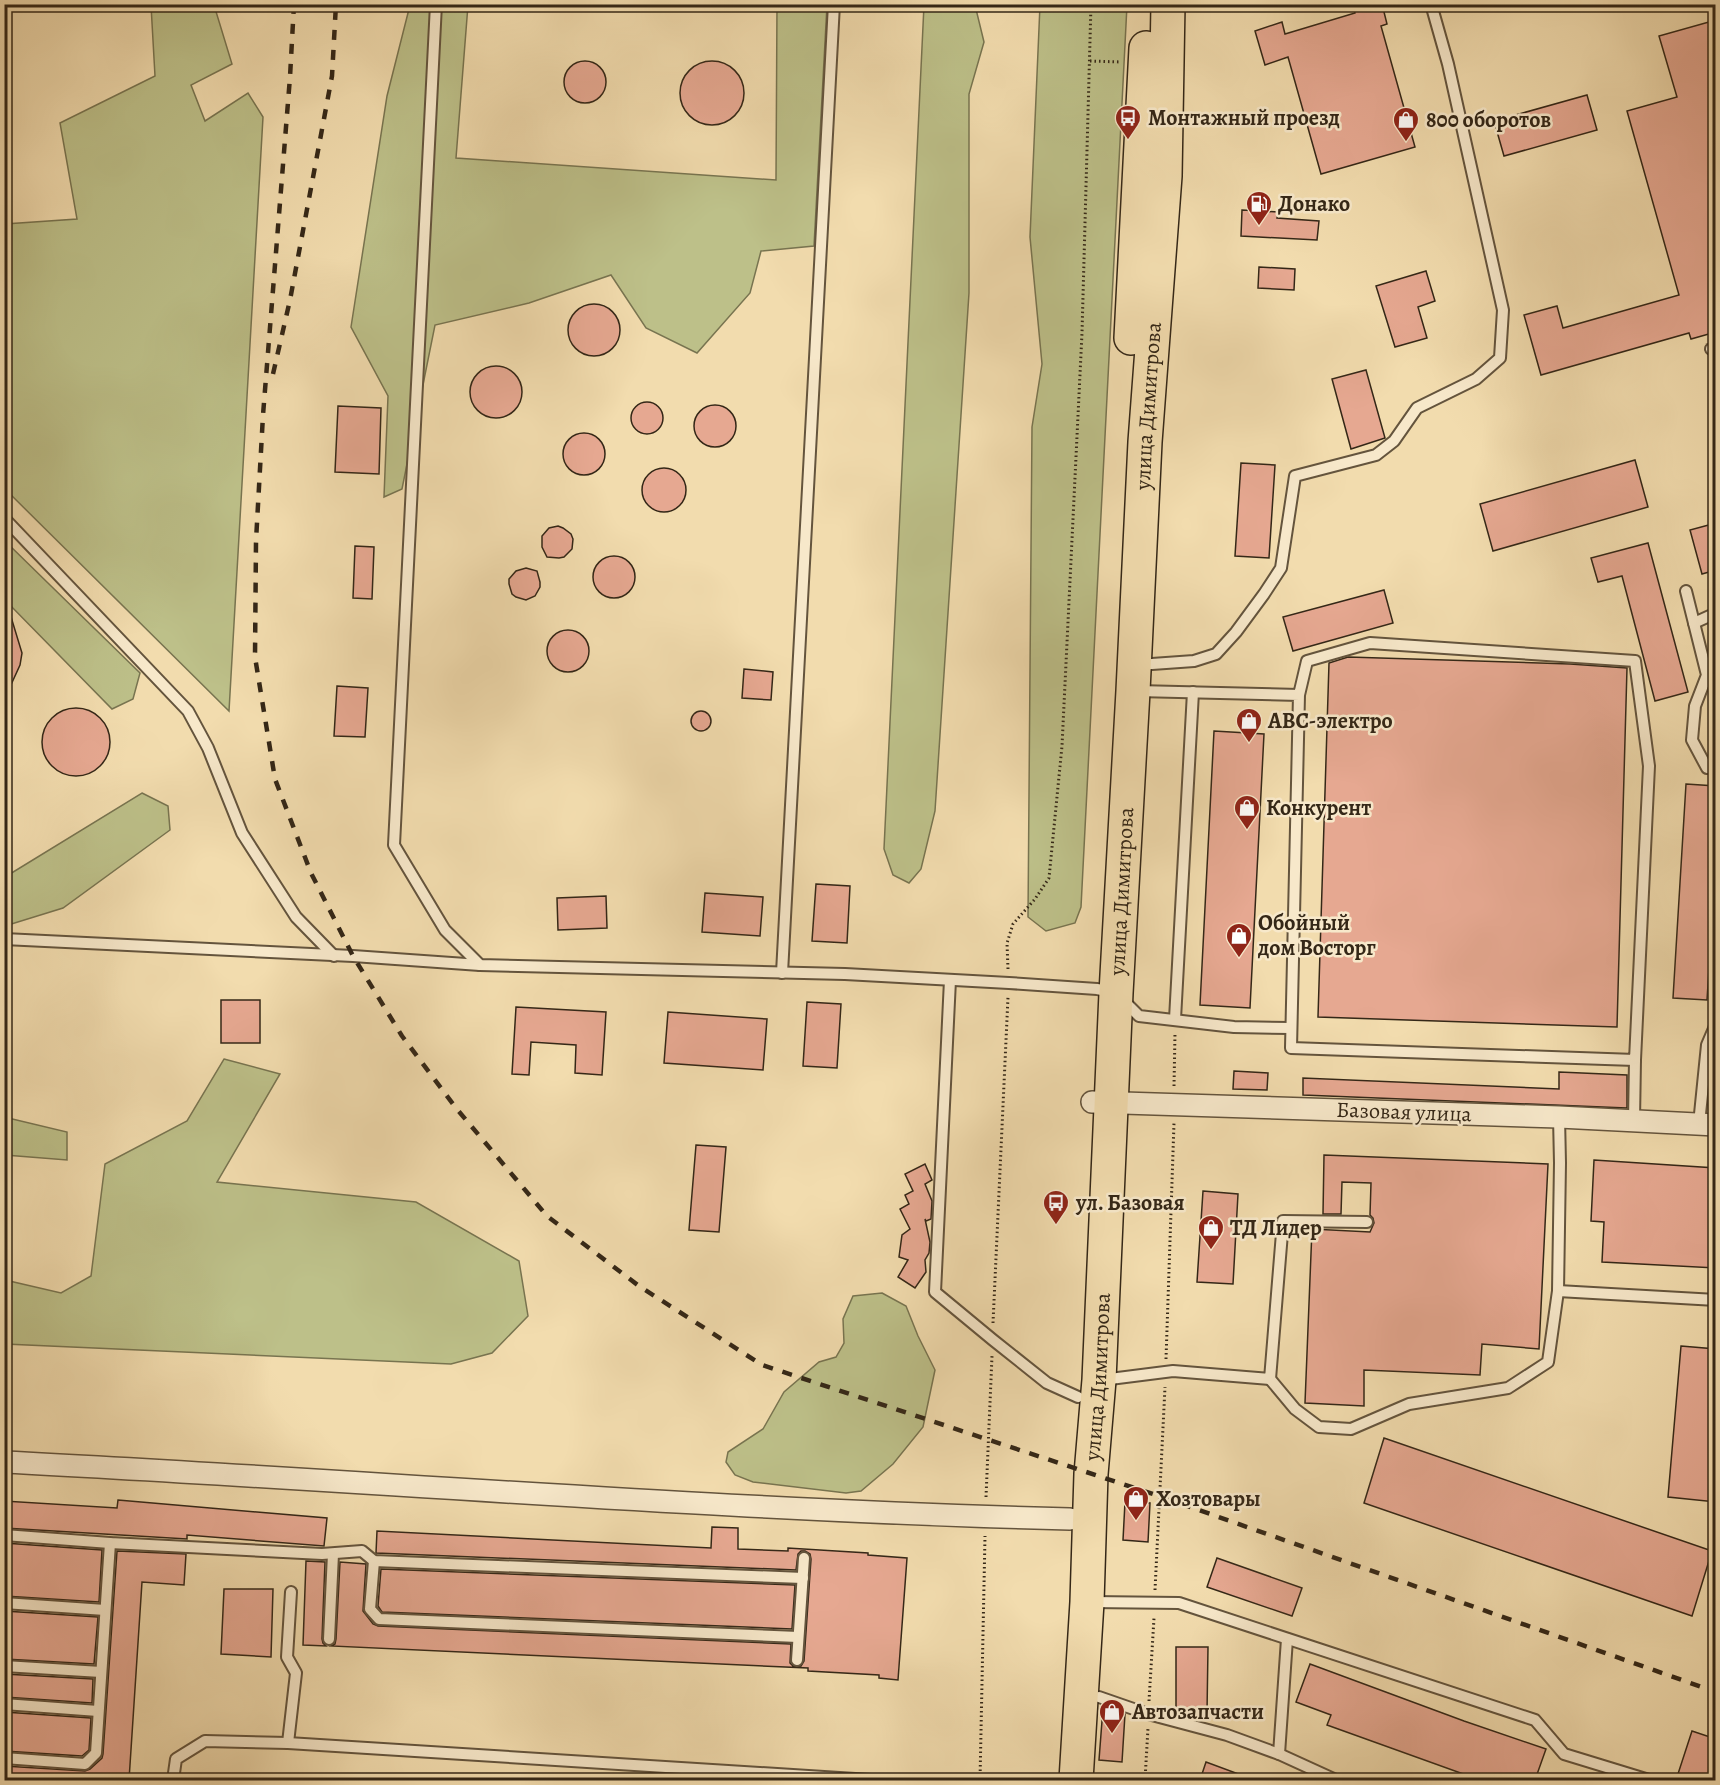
<svg xmlns="http://www.w3.org/2000/svg" width="1720" height="1785" font-family="Alegreya,serif">
  <style>
    .green { fill: #bdc089; stroke: #787450; stroke-width: 1.5 }
    .building { fill: #e6a891; stroke: #342717; stroke-width: 1.5 }
    .lines { fill: none; stroke-linecap: round; stroke-linejoin: round }
    .lane-casing { stroke: #64543d; stroke-width: 14 }
    .street-casing { stroke: #64543d; stroke-width: 24 }
    .primary-casing { stroke: #342717; stroke-width: 36 }
    .path { stroke: #342717; stroke-width: 3; stroke-dasharray: 1.5 3; stroke-linecap: butt }
    .lane { stroke: #f7e8ca; stroke-width: 10 }
    .street { stroke: #f7e8ca; stroke-width: 21 }
    .primary { stroke: #f2dcae; stroke-width: 33 }
    .rail { stroke: #342717; stroke-width: 4.5; stroke-dasharray: 10 10; stroke-linecap: butt }
    .labels { text-anchor: middle; dominant-baseline: central; stroke-width: 5; stroke-linejoin: round; paint-order: stroke }
    .poi-label { font-size: 22px; font-weight: bold; fill: #342717; stroke: #f7e8ca; text-anchor: start }
    .street-label { font-size: 22px; fill: #342717; stroke: #f7e8ca }
  </style>
  <rect width="100%" height="100%" fill="#f2dcae"/>
  <filter id="stains"><feTurbulence type="fractalNoise" baseFrequency=".00333" numOctaves="4"/><feColorMatrix values="0 0 0 0 .2 0 0 0 0 .09 0 0 0 0 .02 0 0 0 .5 -.17"/></filter>
  <radialGradient id="worn" r=".72"><stop offset=".6" stop-color="#630" stop-opacity="0"/><stop offset="1" stop-color="#630" stop-opacity=".3"/></radialGradient>
  <g class="green">
    <polygon points="151,5 214,5 232,64 191,85 205,121 248,93 263,117 229,711 5,489 5,224 77,219 60,123 155,76"/>
    <polygon points="410,5 468,5 456,158 776,180 777,5 827,5 814,246 761,251 750,293 697,353 646,328 611,275 529,303 435,325 402,489 384,497 388,396 351,327 387,96"/>
    <polygon points="924,5 975,5 984,42 969,94 969,293 935,811 921,869 909,883 893,875 884,849"/>
    <polygon points="1040,5 1127,5 1081,907 1075,923 1046,931 1028,917 1032,427 1042,364 1030,237"/>
    <polygon points="5,541 140,673 133,699 112,709 5,600"/>
    <polygon points="142,793 168,806 170,830 63,908 5,926 5,877"/>
    <polygon points="224,1059 280,1074 217,1182 416,1202 519,1261 528,1316 492,1353 451,1364 5,1344 5,1280 61,1293 91,1276 105,1164 187,1121"/>
    <polygon points="4,1117 67,1132 67,1160 5,1155"/>
    <polygon points="882,1293 906,1306 918,1336 935,1370 923,1427 893,1464 861,1491 846,1493 753,1482 735,1475 726,1462 728,1452 763,1429 784,1392 819,1362 836,1357 844,1343 843,1319 853,1296"/>
  </g>
  <g class="building">
    <polygon points="1353,4 1382,4 1387,24 1381,26 1415,147 1321,174 1288,57 1265,65 1255,31 1282,22 1285,34 1355,13"/>
    <polygon points="1716,20 1716,332 1691,339 1689,333 1541,375 1524,315 1557,306 1563,328 1679,295 1627,111 1677,97 1659,36"/>
    <circle cx="712" cy="93" r="32"/>
    <circle cx="585" cy="82" r="21"/>
    <polygon points="1587,95 1597,130 1504,156 1494,121"/>
    <polygon points="1242,210 1278,212 1277,218 1319,221 1317,240 1241,236"/>
    <polygon points="1259,267 1295,269 1294,290 1258,288"/>
    <polygon points="1426,271 1435,301 1418,307 1427,338 1395,347 1376,286"/>
    <circle cx="594" cy="330" r="26"/>
    <circle cx="496" cy="392" r="26"/>
    <polygon points="1366,370 1385,438 1351,449 1332,379"/>
    <circle cx="647" cy="418" r="16"/>
    <circle cx="715" cy="426" r="21"/>
    <polygon points="338,406 381,408 379,474 335,472"/>
    <circle cx="584" cy="454" r="21"/>
    <polygon points="1635,460 1648,507 1493,551 1480,504"/>
    <polygon points="1241,463 1275,465 1269,558 1235,556"/>
    <circle cx="664" cy="490" r="22"/>
    <polygon points="1716,523 1716,570 1702,574 1690,530"/>
    <polygon points="558,526 563,528 571,534 573,539 572,549 564,557 559,558 547,557 542,547 542,536 549,528"/>
    <polygon points="1648,543 1688,692 1655,701 1622,576 1598,582 1591,558"/>
    <polygon points="355,546 374,547 372,599 353,598"/>
    <circle cx="614" cy="577" r="21"/>
    <polygon points="526,568 537,571 540,582 540,587 535,596 526,600 516,597 512,594 509,584 509,579 516,571"/>
    <polygon points="1384,590 1393,623 1293,651 1283,617"/>
    <polygon points="4,607 8,607 22,653 20,665 4,700"/>
    <circle cx="568" cy="651" r="21"/>
    <polygon points="1348,657 1570,664 1627,668 1617,1027 1318,1017 1329,663"/>
    <polygon points="744,669 773,672 771,700 742,698"/>
    <polygon points="337,686 368,688 365,737 334,736"/>
    <circle cx="76" cy="742" r="34"/>
    <circle cx="701" cy="721" r="10"/>
    <polygon points="1214,731 1264,734 1250,1008 1200,1005"/>
    <polygon points="1686,784 1716,786 1716,859 1707,1000 1673,998"/>
    <polygon points="816,884 850,886 847,943 812,941"/>
    <polygon points="705,893 763,897 760,936 702,932"/>
    <polygon points="606,896 607,928 558,930 557,898"/>
    <rect x="221" y="1000" width="39" height="43"/>
    <polygon points="807,1002 841,1004 837,1068 803,1066"/>
    <polygon points="516,1007 606,1012 602,1075 575,1073 576,1045 531,1042 529,1075 512,1074"/>
    <polygon points="668,1012 767,1019 763,1070 664,1063"/>
    <polygon points="1234,1071 1268,1073 1267,1090 1233,1089"/>
    <polygon points="1559,1072 1627,1075 1627,1108 1303,1095 1303,1078 1559,1089"/>
    <polygon points="696,1145 726,1147 719,1232 689,1230"/>
    <polygon points="1324,1155 1548,1164 1539,1349 1482,1344 1480,1375 1364,1370 1364,1406 1305,1403 1312,1229 1370,1232 1374,1223 1373,1218 1370,1215 1371,1183 1342,1182 1341,1214 1323,1214"/>
    <polygon points="1594,1160 1716,1168 1716,1268 1602,1262 1604,1222 1591,1221"/>
    <polygon points="925,1164 932,1180 925,1184 932,1201 931,1219 926,1221 925,1219 930,1242 929,1253 925,1260 926,1272 915,1288 898,1277 908,1260 899,1257 902,1235 910,1229 900,1209 909,1204 905,1195 913,1191 905,1174"/>
    <polygon points="1203,1191 1238,1194 1233,1284 1197,1282"/>
    <polygon points="1681,1346 1716,1349 1716,1502 1668,1497"/>
    <polygon points="1384,1438 1712,1551 1692,1616 1364,1503"/>
    <polygon points="118,1500 327,1518 324,1546 187,1535 187,1539 4,1528 4,1501 117,1508"/>
    <polygon points="1125,1502 1150,1503 1148,1542 1123,1540"/>
    <polygon points="712,1527 738,1528 738,1549 788,1551 788,1548 868,1553 868,1555 907,1558 898,1680 879,1678 879,1675 808,1671 808,1668 331,1646 335,1644 336,1639 340,1562 366,1564 363,1611 373,1624 378,1626 791,1644 790,1663 793,1666 801,1666 804,1661 811,1559 810,1554 805,1551 801,1551 798,1554 796,1570 376,1553 377,1531 711,1548"/>
    <polygon points="4,1543 102,1550 99,1602 4,1596"/>
    <polygon points="117,1551 186,1554 184,1585 142,1582 129,1780 4,1780 4,1766 85,1771 90,1769 102,1758 103,1754"/>
    <polygon points="1217,1558 1302,1588 1292,1616 1207,1587"/>
    <polygon points="306,1561 325,1562 322,1639 323,1643 326,1646 303,1645"/>
    <polygon points="381,1569 795,1585 792,1629 382,1612 378,1606"/>
    <polygon points="224,1589 273,1589 271,1657 221,1654"/>
    <polygon points="4,1611 98,1617 94,1664 4,1659"/>
    <polygon points="1176,1647 1208,1647 1207,1713 1176,1713"/>
    <polygon points="1310,1664 1464,1721 1546,1749 1535,1780 1480,1780 1327,1725 1331,1715 1296,1702"/>
    <polygon points="4,1674 93,1679 92,1703 4,1697"/>
    <polygon points="1103,1708 1125,1714 1122,1762 1099,1760"/>
    <polygon points="4,1712 91,1718 89,1750 82,1756 4,1751"/>
    <polygon points="1692,1731 1716,1739 1716,1780 1676,1780"/>
    <polygon points="1206,1762 1252,1779 1252,1780 1200,1780"/>
  </g>
  <g class="lines">
    <defs>
      <g id="lane">
        <polyline points="436,4 394,845 445,930 480,965 845,974 1009,983 1097,989 1116,993 1139,1016 1234,1027 1290,1028"/>
        <polyline points="1711,349 1716,348"/>
        <polyline points="4,518 188,711 208,748 242,833 296,917 334,956"/>
        <polyline points="1686,591 1707,675 1695,706 1692,740 1707,768 1716,766"/>
        <polyline points="1694,623 1716,613"/>
        <polyline points="1138,665 1194,661 1216,654 1236,632 1264,594 1281,568 1295,476 1376,455 1394,441 1417,408 1476,379 1500,358 1503,310 1448,64 1431,4"/>
        <polyline points="1137,691 1299,695 1291,1048 1635,1060 1649,766 1635,661 1370,643 1307,661 1299,695"/>
        <polyline points="4,939 353,956 480,965"/>
        <polyline points="782,973 834,4"/>
        <polyline points="950,980 935,1292 993,1340 1047,1383 1078,1397"/>
        <polyline points="1175,1019 1193,692"/>
        <polyline points="1634,1120 1635,1060"/>
        <polyline points="1699,1124 1707,1045 1716,1024"/>
        <polyline points="1558,1291 1716,1300"/>
        <polyline points="1270,1379 1295,1409 1319,1427 1351,1429 1409,1404 1508,1388 1548,1362 1558,1291 1560,1163 1559,1117"/>
        <polyline points="1102,1380 1173,1371 1270,1379 1283,1221 1367,1222"/>
        <polyline points="4,1535 110,1543 322,1554 362,1551 374,1561 803,1578"/>
        <polyline points="374,1561 370,1609 379,1619 798,1637"/>
        <polyline points="1091,1602 1179,1603 1535,1720 1564,1754 1649,1780"/>
        <polyline points="4,1603 105,1610"/>
        <polyline points="329,1639 333,1554"/>
        <polyline points="797,1660 804,1558"/>
        <polyline points="4,1666 101,1672"/>
        <polyline points="1099,1697 1148,1714 1227,1735 1279,1754 1336,1780"/>
        <polyline points="4,1704 98,1711"/>
        <polyline points="288,1743 296,1673 287,1657 291,1592"/>
        <polyline points="1279,1754 1287,1639"/>
        <polyline points="4,1758 85,1764 96,1753 110,1543"/>
        <polyline points="173,1780 176,1759 205,1741 288,1743 871,1780"/>
      </g>
      <g id="street">
        <polyline points="1092,1102 1559,1117 1716,1125"/>
        <path d="M4,1462C360,1480 714,1510 1070,1519"/>
      </g>
      <g id="primary">
        <polyline points="1131,338 1146,48"/>
        <path id="s1" d="M1076,1780L1087,1602L1091,1474L1099,1380L1116,993L1133,691L1145,442L1165,176L1168,4"/>
      </g>
    </defs>
    <use href="#lane" class="lane-casing"/>
    <use href="#street" class="street-casing"/>
    <use href="#primary" class="primary-casing"/>
    <g class="path">
      <polyline points="1090,61 1121,62"/>
      <polyline points="1008,969 1007,943 1013,924 1035,899 1049,878 1062,746 1082,333 1091,4"/>
      <polyline points="1174,1086 1175,1033"/>
      <polyline points="993,1323 1008,997"/>
      <polyline points="1166,1359 1174,1123"/>
      <polyline points="986,1497 992,1356"/>
      <polyline points="1155,1590 1165,1387"/>
      <polyline points="1149,1701 1154,1618"/>
      <polyline points="980,1780 985,1536"/>
      <polyline points="1145,1780 1148,1728"/>
    </g>
    <use href="#lane" class="lane"/>
    <use href="#street" class="street"/>
    <use href="#primary" class="primary"/>
    <g class="rail">
      <polyline points="294,4 290,77 263,415 256,541 255,657 275,779 311,873 353,956 402,1036 456,1108 547,1216 639,1286 762,1365 1159,1496 1716,1692"/>
      <polyline points="273,374 290,300 332,76 336,4"/>
    </g>
  </g>
  <defs>
    <symbol id="bus-pin" viewBox="-11 -11 22 30"><path d="M0 17L-7.5 6A9.5 9.5 0 1 1 7.5 6Z" fill="#8f2418" stroke="#f7e8ca"/><path d="M-5-6H5V4H4V6H2V4H-2V6H-4V4H-5ZM-3.5-4V0h7V-4ZM-3.5 1.2v1.5H-2V1.2ZM2 1.2v1.5H3.5V1.2Z" fill="#fff"/></symbol>
    <symbol id="shop-pin" viewBox="-11 -11 22 30"><path d="M0 17L-7.5 6A9.5 9.5 0 1 1 7.5 6Z" fill="#8f2418" stroke="#f7e8ca"/><path d="M-5-2.5h2.3a2.7 3.5 0 0 1 5.4 0H5L5.5 6h-11ZM-1.5-2.5h3a1.5 2.3 0 0 0-3 0Z" fill="#fff"/></symbol>
    <symbol id="fuel-pin" viewBox="-11 -11 22 30"><path d="M0 17L-7.5 6A9.5 9.5 0 1 1 7.5 6Z" fill="#8f2418" stroke="#f7e8ca"/><path d="M-5.5-6h7V0h2V4h1.3V-2.5L3-4.5l.8-.8L6-3V5H2.5V1h-1V6h-7ZM-4.2-4.7v3.2H.2V-4.7Z" fill="#fff"/></symbol>
  </defs>
  <g fill-rule="evenodd">
    <use href="#bus-pin" x="1113" y="103" width="30" height="40"/>
    <use href="#shop-pin" x="1391" y="105" width="30" height="40"/>
    <use href="#fuel-pin" x="1244" y="189" width="30" height="40"/>
    <use href="#shop-pin" x="1234" y="706" width="30" height="40"/>
    <use href="#shop-pin" x="1232" y="793" width="30" height="40"/>
    <use href="#shop-pin" x="1224" y="921" width="30" height="40"/>
    <use href="#bus-pin" x="1041" y="1188" width="30" height="40"/>
    <use href="#shop-pin" x="1196" y="1213" width="30" height="40"/>
    <use href="#shop-pin" x="1121" y="1484" width="30" height="40"/>
    <use href="#shop-pin" x="1097" y="1697" width="30" height="40"/>
  </g>
  <g class="labels">
    <g class="poi-label">
      <text x="1148" y="118">Монтажный проезд</text>
      <text x="1426" y="120">800 оборотов</text>
      <text x="1278" y="204">Донако</text>
      <text x="1268" y="721">АВС-электро</text>
      <text x="1266" y="808">Конкурент</text>
      <text x="1258" y="923">Обойный<tspan x="1258" dy="25">дом Восторг</tspan></text>
      <text x="1076" y="1203">ул. Базовая</text>
      <text x="1230" y="1228">ТД Лидер</text>
      <text x="1156" y="1499">Хозтовары</text>
      <text x="1132" y="1712">Автозапчасти</text>
    </g>
    <g class="street-label">
      <text stroke="none"><textPath href="#s1" startOffset="1376">улица Димитрова</textPath></text>
      <text stroke="none"><textPath href="#s1" startOffset="890">улица Димитрова</textPath></text>
      <text transform="translate(1404 1112) rotate(2)">Базовая улица</text>
      <text stroke="none"><textPath href="#s1" startOffset="404">улица Димитрова</textPath></text>
    </g>
  </g>
  <rect width="1720" height="1785" fill="none" stroke="#f2dcae" stroke-width="24"/>
  <rect x="6" y="6" width="1708" height="1773" fill="none" stroke="#342717" stroke-width="3"/>
  <rect x="12" y="12" width="1696" height="1761" fill="none" stroke="#342717" stroke-width="1.5"/>
  <rect width="100%" height="100%" filter="url(#stains)"/>
  <rect width="100%" height="100%" fill="url(#worn)"/>
</svg>
